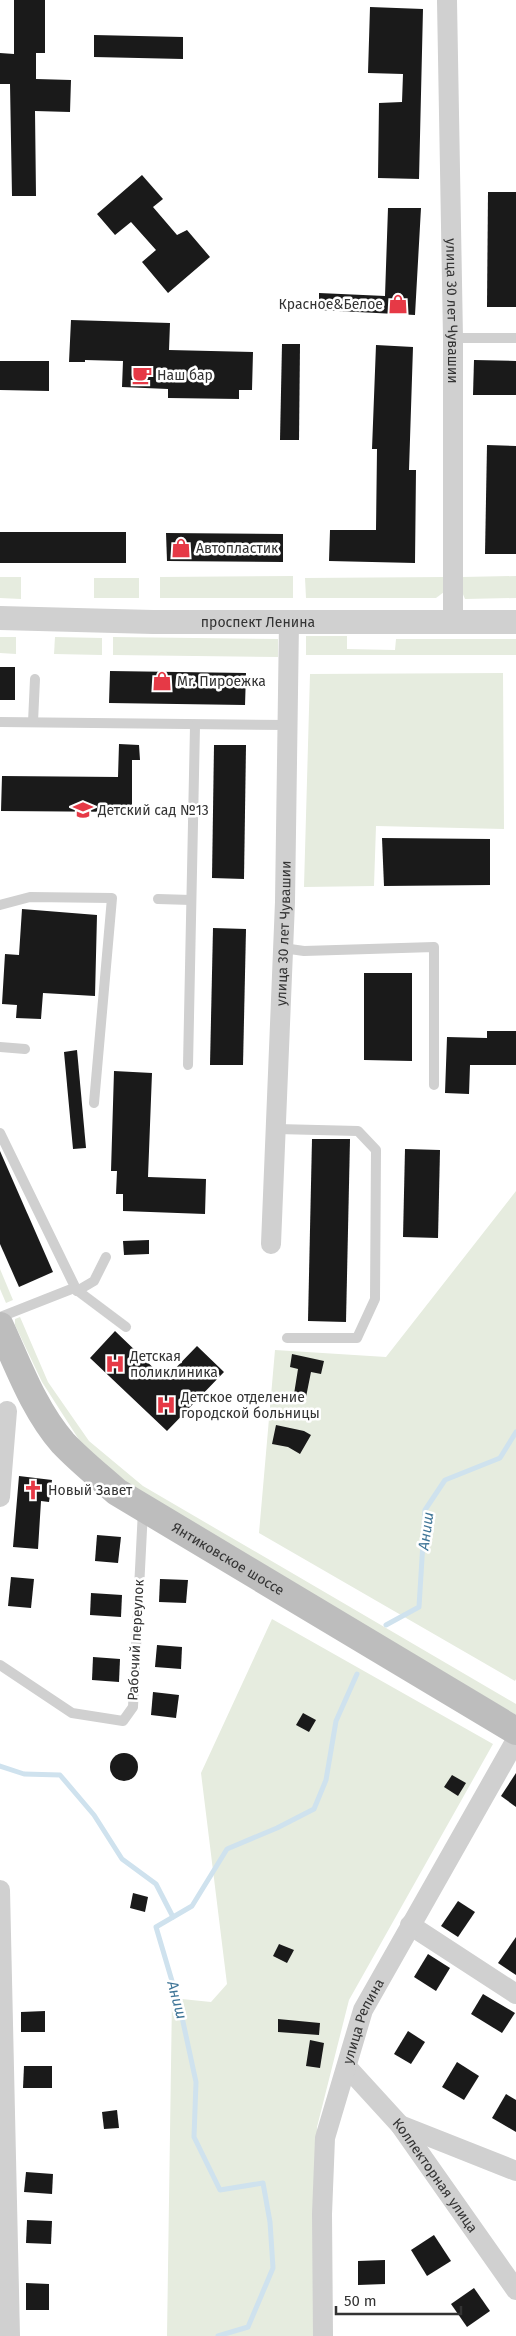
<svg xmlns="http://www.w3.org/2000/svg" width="516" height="2336" font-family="'Fira Sans',sans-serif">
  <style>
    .green { fill: #e6ecdf }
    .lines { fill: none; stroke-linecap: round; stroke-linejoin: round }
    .stream { stroke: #cfe2ee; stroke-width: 5 }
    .building { fill: #1a1a1a }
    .service { stroke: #d0d0d0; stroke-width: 10 }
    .minor { stroke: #d0d0d0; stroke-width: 20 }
    .tertiary { stroke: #d0d0d0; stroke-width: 24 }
    .secondary { stroke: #bdbdbd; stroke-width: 28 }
    .labels { text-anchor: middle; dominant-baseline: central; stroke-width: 5; stroke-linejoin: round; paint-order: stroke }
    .poi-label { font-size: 14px; fill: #333; stroke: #fff; text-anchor: start }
    .street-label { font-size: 14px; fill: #333; stroke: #fff }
    .water-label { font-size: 15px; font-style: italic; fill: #3f7597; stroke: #fff }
  </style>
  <rect width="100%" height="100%" fill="#fff"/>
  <g class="green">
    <polygon points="293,576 293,598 160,598 160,577"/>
    <polygon points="516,576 516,598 465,599 462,592 462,577"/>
    <polygon points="0,577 21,577 21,599 0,598"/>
    <polygon points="444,577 444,592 436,598 306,598 305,578"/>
    <rect x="94" y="578" width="45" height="20"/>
    <polygon points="306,636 347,636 347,649 395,650 396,639 516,639 516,655 306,655"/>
    <polygon points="0,637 16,637 16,654 0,653"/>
    <polygon points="55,637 102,638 102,655 54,654"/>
    <polygon points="113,637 278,639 278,657 113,655"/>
    <polygon points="503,673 504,829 376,826 374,886 304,887 310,674"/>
    <polygon points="516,1191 516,1679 515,1681 259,1533 275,1350 386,1357"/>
    <polygon points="0,1269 13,1300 6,1303 0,1289"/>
    <polygon points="20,1317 48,1382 89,1441 143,1486 516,1704 516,1715 132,1487 83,1446 42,1382 15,1325 15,1319"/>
    <polygon points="272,1619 493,1744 349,2000 317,2127 317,2336 167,2336 172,1998 211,2002 227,1984 201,1773"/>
  </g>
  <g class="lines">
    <g class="stream">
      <polyline points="386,1625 419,1607 425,1510 445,1480 500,1458 516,1432"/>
      <polyline points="0,1766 24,1774 60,1775 94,1815 122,1859 156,1884 173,1917"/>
      <polyline points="218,2336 248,2327 273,2268 270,2222 263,2183 220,2190 194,2137 196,2082 180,2008 156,1927 192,1906 227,1849 277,1828 314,1809 326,1780 336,1721 357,1674"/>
    </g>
  </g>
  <g class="building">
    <polygon points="14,0 45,0 45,53 36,53 36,79 71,80 70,112 35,111 36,196 12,196 10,84 0,84 0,53 14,54"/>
    <polygon points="370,7 423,9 419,179 378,178 379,103 402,102 403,74 368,73"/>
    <polygon points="94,35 183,37 183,59 94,57"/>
    <polygon points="142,175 163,199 153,207 177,235 187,230 210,257 168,293 142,262 156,250 131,222 115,235 97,214"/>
    <polygon points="488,192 516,192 516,307 487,307"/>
    <polygon points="388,208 421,208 415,315 319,310 319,293 385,296"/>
    <polygon points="71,320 170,323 169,350 253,352 252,390 239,390 239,399 168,398 168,389 122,387 123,361 85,360 85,362 69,362"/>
    <polygon points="282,344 300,344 299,440 280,440"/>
    <polygon points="376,345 413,347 409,470 416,470 415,563 329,561 330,530 376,530 377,449 372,449"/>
    <polygon points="474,360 516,361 516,395 473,395"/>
    <polygon points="0,361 49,361 49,391 0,390"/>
    <polygon points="487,445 516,446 516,554 485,554"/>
    <rect x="0" y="532" width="126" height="31"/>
    <polygon points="166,533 283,534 283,562 167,561"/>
    <rect x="0" y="667" width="15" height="33"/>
    <polygon points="110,671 246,673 245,705 109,703"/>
    <polygon points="119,744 139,745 140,760 132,760 132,812 1,811 2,776 118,777"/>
    <polygon points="214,745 246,745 244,879 212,878"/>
    <polygon points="382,838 490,839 490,885 384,886"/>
    <polygon points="22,909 97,915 95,996 43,993 41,1019 16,1018 17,1005 2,1004 5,954 19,955"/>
    <polygon points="213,928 246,929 243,1065 210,1065"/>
    <polygon points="364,973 412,973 412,1061 364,1060"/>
    <polygon points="487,1031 516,1031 516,1065 470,1065 469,1094 445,1093 447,1037 487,1038"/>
    <polygon points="77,1050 86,1148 73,1149 64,1052"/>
    <polygon points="114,1071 152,1073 148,1177 206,1179 205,1214 123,1211 123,1194 116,1194 117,1171 111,1171"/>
    <polygon points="312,1139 350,1139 346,1322 308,1321"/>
    <polygon points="405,1149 440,1150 438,1238 403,1237"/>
    <polygon points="0,1151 53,1272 19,1287 0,1244"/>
    <polygon points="149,1240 149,1254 124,1255 123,1241"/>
    <polygon points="115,1331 165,1379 197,1346 224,1372 167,1431 90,1358"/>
    <polygon points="292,1354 324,1361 321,1374 311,1372 306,1397 294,1394 298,1369 290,1367"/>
    <polygon points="276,1425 304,1431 311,1435 300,1454 288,1447 272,1444"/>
    <polygon points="19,1476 52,1480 49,1502 41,1501 38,1549 13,1547"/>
    <polygon points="97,1535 121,1537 118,1563 95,1561"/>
    <polygon points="11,1577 34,1579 31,1608 8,1606"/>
    <polygon points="160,1579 188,1580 186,1603 159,1602"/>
    <polygon points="91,1593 122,1595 121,1617 90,1615"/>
    <polygon points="157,1645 182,1647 181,1669 155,1667"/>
    <polygon points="93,1657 120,1659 119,1682 92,1680"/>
    <polygon points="153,1692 179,1695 176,1718 151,1715"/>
    <polygon points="303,1713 316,1720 309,1732 296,1725"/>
    <circle cx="124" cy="1767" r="14"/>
    <polygon points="516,1773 516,1807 501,1796"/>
    <polygon points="452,1775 466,1783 458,1796 444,1787"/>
    <polygon points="133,1893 148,1897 145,1912 130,1908"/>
    <polygon points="458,1901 475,1912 458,1937 441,1926"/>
    <polygon points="516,1937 516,1975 498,1963"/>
    <polygon points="279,1944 294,1950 287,1963 273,1956"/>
    <polygon points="428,1954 450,1968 436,1991 414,1977"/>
    <polygon points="483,1994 515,2013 502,2033 471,2014"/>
    <polygon points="45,2011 45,2032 21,2032 21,2012"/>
    <polygon points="278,2019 320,2023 319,2035 278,2032"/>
    <polygon points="408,2031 425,2042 411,2064 394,2054"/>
    <polygon points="310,2040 324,2043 320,2068 306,2066"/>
    <polygon points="457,2062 479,2076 464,2100 442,2087"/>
    <polygon points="24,2066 52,2066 52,2088 23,2088"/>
    <polygon points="506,2094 516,2100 516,2132 492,2118"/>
    <polygon points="117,2110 119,2128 104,2129 102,2112"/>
    <polygon points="26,2172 53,2174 52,2194 24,2192"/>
    <polygon points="27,2220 52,2221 51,2244 26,2243"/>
    <polygon points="434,2235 451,2261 427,2276 411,2250"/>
    <polygon points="385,2260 385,2284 358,2285 358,2261"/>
    <polygon points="26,2283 49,2284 49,2310 26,2310"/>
    <polygon points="474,2288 490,2311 467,2327 451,2304"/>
  </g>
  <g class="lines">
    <g class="service">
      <polyline points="453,338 516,338"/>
      <polyline points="0,722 288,725"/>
      <polyline points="33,722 35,679"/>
      <polyline points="158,899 191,900"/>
      <polyline points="0,905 30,897 112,898 94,1103"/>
      <polyline points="283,948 304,951 434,947 434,1085"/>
      <polyline points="0,1047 25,1049"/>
      <polyline points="188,1065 195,726"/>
      <polyline points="277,1129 358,1131 376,1150 375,1299 357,1338 287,1338"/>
      <polyline points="0,1133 77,1291 74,1288 0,1317"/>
      <polyline points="74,1288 126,1327"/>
      <polyline points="77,1291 94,1281 106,1257"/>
      <polyline points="0,1665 72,1713 123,1721 133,1707 143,1510"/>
    </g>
    <g class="minor">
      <path id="s1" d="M447,1L453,338V622"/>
      <path id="s2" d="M271,1244L285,902L289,622"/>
      <polyline points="0,1497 7,1411"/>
      <polyline points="0,1890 10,2336"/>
      <polyline points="410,1925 516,1994"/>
      <path id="s3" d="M347,2067L400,2125L516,2290"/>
      <polyline points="400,2125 516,2171"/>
      <path id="s4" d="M323,2336L322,2214L325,2138L363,2010L516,1740"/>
    </g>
    <path class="tertiary" id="s5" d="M0,618L153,622H516"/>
    <path class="secondary" id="s6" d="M0,1326C18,1365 34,1410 63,1443C80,1461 99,1476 117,1492L516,1731"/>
  </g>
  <defs>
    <symbol id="shop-bare" viewBox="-9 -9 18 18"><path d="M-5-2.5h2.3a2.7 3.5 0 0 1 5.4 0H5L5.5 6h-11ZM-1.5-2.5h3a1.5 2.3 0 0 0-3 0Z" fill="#e63946" stroke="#fff" stroke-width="2.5" paint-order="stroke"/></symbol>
    <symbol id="cafe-bare" viewBox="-9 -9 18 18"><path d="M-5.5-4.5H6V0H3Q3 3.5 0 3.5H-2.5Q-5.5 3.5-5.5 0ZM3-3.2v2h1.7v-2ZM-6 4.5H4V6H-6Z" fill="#e63946" stroke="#fff" stroke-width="2.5" paint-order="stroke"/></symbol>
    <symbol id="school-bare" viewBox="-9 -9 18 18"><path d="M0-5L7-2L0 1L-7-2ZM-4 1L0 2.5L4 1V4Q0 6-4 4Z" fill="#e63946" stroke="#fff" stroke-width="2.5" paint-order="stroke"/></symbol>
    <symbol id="hospital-bare" viewBox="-9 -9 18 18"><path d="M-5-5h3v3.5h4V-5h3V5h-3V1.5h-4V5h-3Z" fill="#e63946" stroke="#fff" stroke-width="2.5" paint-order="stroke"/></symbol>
    <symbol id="church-bare" viewBox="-9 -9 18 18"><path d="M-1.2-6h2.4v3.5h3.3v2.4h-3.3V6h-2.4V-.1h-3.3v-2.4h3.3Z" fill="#e63946" stroke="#fff" stroke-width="2.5" paint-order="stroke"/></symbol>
  </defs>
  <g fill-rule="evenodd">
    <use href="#shop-bare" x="384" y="290" width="28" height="28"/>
    <use href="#cafe-bare" x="128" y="361" width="28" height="28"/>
    <use href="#shop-bare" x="167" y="534" width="28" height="28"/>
    <use href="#shop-bare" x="148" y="667" width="28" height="28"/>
    <use href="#school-bare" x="69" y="796" width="28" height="28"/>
    <use href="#hospital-bare" x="101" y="1350" width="28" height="28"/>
    <use href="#hospital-bare" x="152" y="1391" width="28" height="28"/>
    <use href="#church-bare" x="19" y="1476" width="28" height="28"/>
  </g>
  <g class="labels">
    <g class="poi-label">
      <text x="383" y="304" text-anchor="end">Красное&amp;Белое</text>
      <text x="157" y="375">Наш бар</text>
      <text x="196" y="548">Автопластик</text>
      <text x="177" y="681">Mr. Пироежка</text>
      <text x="98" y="810">Детский сад №13</text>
      <text x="130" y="1356">Детская<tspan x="130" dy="16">поликлиника</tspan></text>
      <text x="181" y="1397">Детское отделение<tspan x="181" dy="16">городской больницы</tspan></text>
      <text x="48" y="1490">Новый Завет</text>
    </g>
    <g class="street-label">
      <text stroke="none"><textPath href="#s1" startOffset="310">улица 30 лет Чувашии</textPath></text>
      <text stroke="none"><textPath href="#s5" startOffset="258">проспект Ленина</textPath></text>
      <text stroke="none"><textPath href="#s2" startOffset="311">улица 30 лет Чувашии</textPath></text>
      <text stroke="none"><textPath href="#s6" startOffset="336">Янтиковское шоссе</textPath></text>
      <text transform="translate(136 1640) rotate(-87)">Рабочий переулок</text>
      <text stroke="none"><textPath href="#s4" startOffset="321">улица Репина</textPath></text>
      <text stroke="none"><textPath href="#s3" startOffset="140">Коллекторная улица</textPath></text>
    </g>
    <g class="water-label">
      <text transform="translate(426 1531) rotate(-82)">Аниш</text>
      <text transform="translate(177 2000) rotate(75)">Аниш</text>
    </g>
  </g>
  <path d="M336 2306v8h125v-8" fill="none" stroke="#333333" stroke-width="2.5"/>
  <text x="344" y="2306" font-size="15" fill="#333333" stroke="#ffffff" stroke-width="4" paint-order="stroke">50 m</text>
</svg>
